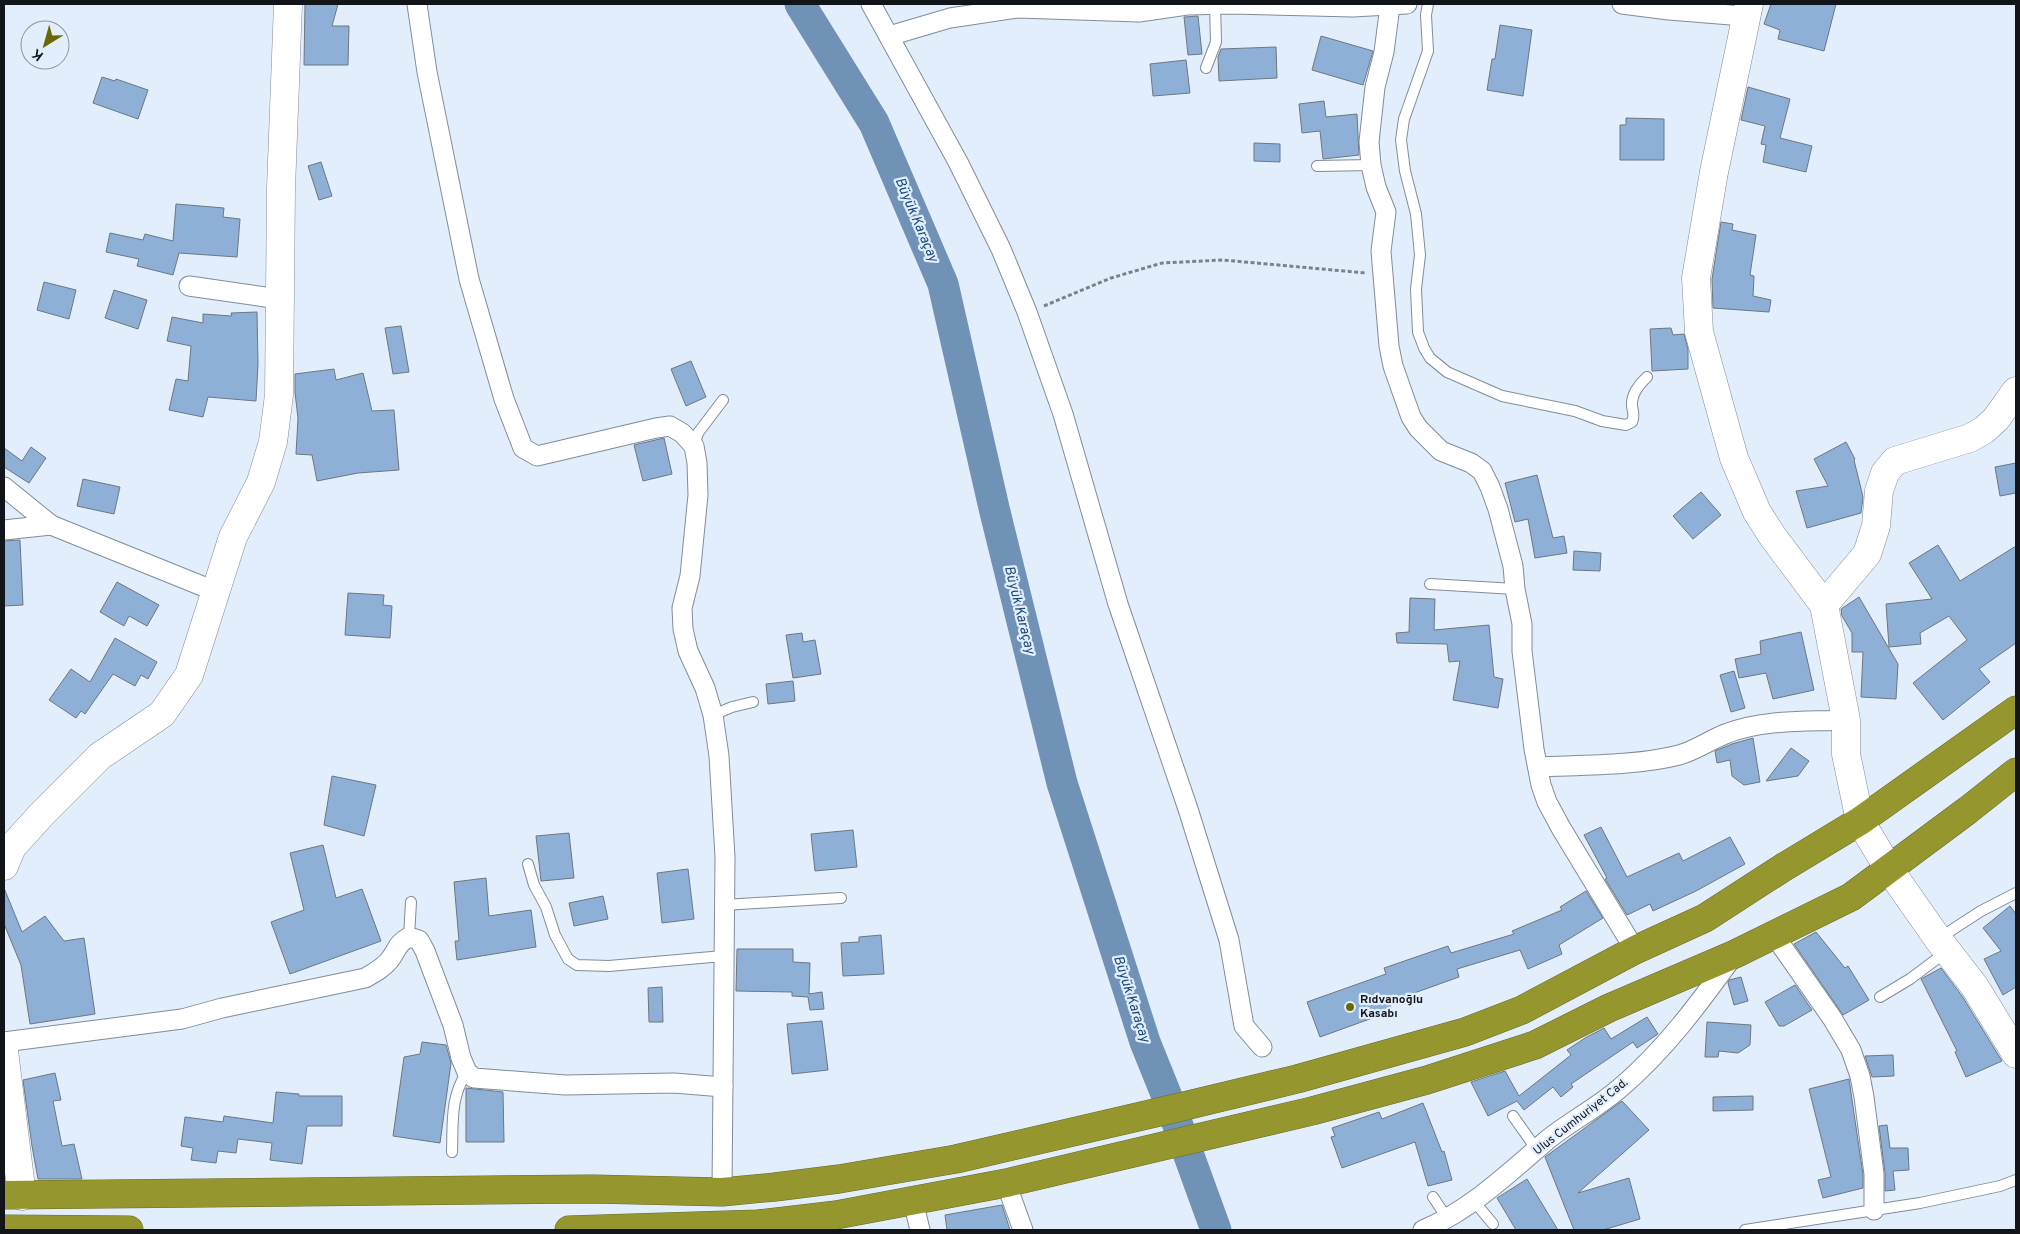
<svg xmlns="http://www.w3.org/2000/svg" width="2020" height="1234" font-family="Overpass,sans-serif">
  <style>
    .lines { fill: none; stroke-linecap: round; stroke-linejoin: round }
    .river { stroke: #7192b7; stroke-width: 31 }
    .building { fill: #8eb0d6; stroke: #6c7783 }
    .lane-casing { stroke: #818c99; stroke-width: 12 }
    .street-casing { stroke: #818c99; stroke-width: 21 }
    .secondary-casing { stroke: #818c99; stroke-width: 29 }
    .highway-casing { stroke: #676a27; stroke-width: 29 }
    .path { stroke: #7a828b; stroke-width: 3; stroke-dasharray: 4 2.5; stroke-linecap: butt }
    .lane { stroke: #fff; stroke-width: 10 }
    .street { stroke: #fff; stroke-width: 19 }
    .secondary { stroke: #fff; stroke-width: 28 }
    .highway { stroke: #95972e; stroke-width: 28 }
    .poi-dot { fill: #686905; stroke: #e2eefc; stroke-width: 2 }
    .labels { text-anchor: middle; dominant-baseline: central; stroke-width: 4.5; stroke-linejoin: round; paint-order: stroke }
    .poi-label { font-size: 12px; font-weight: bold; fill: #111519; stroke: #e2eefc; text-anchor: start }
    .street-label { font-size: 12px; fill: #111519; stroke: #e2eefc }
    .water-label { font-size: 14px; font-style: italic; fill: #164777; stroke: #e2eefc }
  </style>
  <rect width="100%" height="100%" fill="#e2eefc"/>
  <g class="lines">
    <polyline class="river" points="800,4 874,123 943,284 994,508 1062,783 1145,1042 1172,1109 1216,1230"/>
  </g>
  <g class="building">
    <polygon points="305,4 338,4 332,26 349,26 348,65 304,65"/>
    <polygon points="1771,4 1836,4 1824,51 1778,39 1780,30 1764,24"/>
    <polygon points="1198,16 1202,54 1188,55 1184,17"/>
    <polygon points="1500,25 1532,30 1523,96 1487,90 1492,59 1495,59"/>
    <polygon points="1321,36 1373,51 1363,85 1312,70"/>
    <polygon points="1276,47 1277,78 1219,81 1218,57 1221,49"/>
    <polygon points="1186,60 1190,93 1153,96 1150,64"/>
    <polygon points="102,77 115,81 116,79 148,90 138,119 93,103"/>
    <polygon points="1748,87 1790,99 1780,138 1812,146 1806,172 1763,162 1766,145 1761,144 1765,126 1741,120"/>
    <polygon points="1324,101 1326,117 1357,114 1359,155 1323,159 1320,131 1302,133 1299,104"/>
    <polygon points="1626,118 1664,119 1664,160 1620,160 1620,125 1626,125"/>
    <polygon points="1254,143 1280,144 1280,162 1254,161"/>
    <polygon points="321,162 332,196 319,200 308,166"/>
    <polygon points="176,204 224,208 223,217 240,219 237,257 179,253 173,275 137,266 139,259 106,252 110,233 143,240 145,234 173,241"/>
    <polygon points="1721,222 1733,224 1732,230 1756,235 1750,275 1754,276 1753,296 1771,300 1769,312 1713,308 1712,279"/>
    <polygon points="44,282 76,290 69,319 37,310"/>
    <polygon points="114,290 147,300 138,329 105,318"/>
    <polygon points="257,312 258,364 256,401 208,397 203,417 169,410 176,379 188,381 191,346 167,341 172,317 203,323 203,314 232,316 231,313"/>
    <polygon points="401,326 409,372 393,374 385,328"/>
    <polygon points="1671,328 1673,335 1684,334 1688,349 1688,369 1652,371 1650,329"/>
    <polygon points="691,361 706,397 686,406 671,369"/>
    <polygon points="334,369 336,380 363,373 372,411 394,410 399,470 358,473 317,481 312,455 296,454 298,418 295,393 295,374"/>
    <polygon points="664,438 672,474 643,481 634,445"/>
    <polygon points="1846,442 1855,459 1854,460 1863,497 1861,513 1807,528 1796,491 1828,486 1814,459"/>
    <polygon points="31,447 46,458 29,483 4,467 4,448 22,461"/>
    <polygon points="2016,463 2016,493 2000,496 1995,467"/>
    <polygon points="1537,475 1553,538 1564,536 1567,553 1535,558 1528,519 1515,522 1505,483"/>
    <polygon points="83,479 120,487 114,514 77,506"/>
    <polygon points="1701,492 1721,515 1693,539 1673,516"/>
    <polygon points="20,540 23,605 4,606 4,541"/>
    <polygon points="1938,545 1960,581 2016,546 2016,643 1979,669 1990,682 1943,720 1913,683 1967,640 1949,616 1920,633 1921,644 1889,647 1886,604 1932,599 1909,563"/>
    <polygon points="1574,551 1601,553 1600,571 1573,570"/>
    <polygon points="117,582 159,605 147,626 129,616 124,626 100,612"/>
    <polygon points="348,593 384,595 383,605 392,606 390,638 345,635"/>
    <polygon points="1859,597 1898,664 1896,699 1861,697 1863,652 1852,652 1852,633 1842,616 1841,609"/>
    <polygon points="1410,598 1435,599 1434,630 1489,625 1494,677 1503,679 1498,708 1453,700 1460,661 1449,662 1447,644 1397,643 1396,633 1409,632"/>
    <polygon points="1801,632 1814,690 1773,699 1766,673 1739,678 1735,659 1761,654 1760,641"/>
    <polygon points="802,633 803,642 815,640 821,674 793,678 786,635"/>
    <polygon points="115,638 157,662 148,679 141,675 135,686 113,674 85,714 81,711 76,718 49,700 71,669 90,682"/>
    <polygon points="1734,671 1745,708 1731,712 1720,675"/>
    <polygon points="793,681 795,701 768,704 766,684"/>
    <polygon points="1753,738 1760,782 1744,785 1732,776 1730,760 1717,763 1715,751 1732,744"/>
    <polygon points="1791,748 1809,761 1798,776 1766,781"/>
    <polygon points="332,776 376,785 364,836 324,825"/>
    <polygon points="1601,827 1627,877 1679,853 1683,861 1730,837 1745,864 1696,891 1653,911 1650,904 1627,915 1605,879 1607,878 1584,835"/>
    <polygon points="853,830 857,867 815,871 811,834"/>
    <polygon points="569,833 574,878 541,881 536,836"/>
    <polygon points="323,845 336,898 362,889 381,941 290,974 271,922 304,910 290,853"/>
    <polygon points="688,869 694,919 662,923 657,873"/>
    <polygon points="486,878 489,916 531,910 536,947 457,960 455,941 459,941 454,882"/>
    <polygon points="4,888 22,932 45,916 64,941 84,938 95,1014 30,1024 21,965 4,924"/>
    <polygon points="1586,891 1603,918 1559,945 1562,954 1528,969 1520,950 1457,969 1459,977 1389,1002 1392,1011 1320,1037 1307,1002 1386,974 1384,968 1448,946 1451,953 1514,934 1512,931 1562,910 1560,907"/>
    <polygon points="603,896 608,919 574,926 569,903"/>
    <polygon points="2010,906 2016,914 2016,987 2003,995 1984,959 2001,951 1983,928"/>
    <polygon points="1816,932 1845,968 1848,966 1869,1000 1843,1015 1794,944"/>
    <polygon points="881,935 884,974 843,976 841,943 859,942 859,937"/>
    <polygon points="737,949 793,949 793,962 810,963 809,994 822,992 824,1009 810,1010 808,997 792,996 792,992 736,991"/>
    <polygon points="1941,968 1962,996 2002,1061 1966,1077 1955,1052 1957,1051 1921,979"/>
    <polygon points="1741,977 1748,1001 1734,1005 1728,983 1729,980"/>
    <polygon points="1795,985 1812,1010 1784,1026 1779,1026 1765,1002"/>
    <polygon points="662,987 663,1022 649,1022 648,988"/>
    <polygon points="1647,1017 1658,1034 1637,1048 1633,1042 1571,1084 1573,1087 1561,1097 1553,1087 1524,1110 1517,1101 1488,1116 1471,1082 1505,1071 1519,1096 1571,1055 1567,1050 1585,1038 1604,1028 1611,1039"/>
    <polygon points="822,1021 828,1070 792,1074 787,1024"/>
    <polygon points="1707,1022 1751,1025 1750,1045 1738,1053 1719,1051 1718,1057 1705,1057"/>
    <polygon points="422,1042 446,1045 451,1063 440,1143 393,1136 404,1057 420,1054"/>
    <polygon points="1893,1055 1894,1076 1872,1077 1865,1056"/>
    <polygon points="55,1073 61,1100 53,1101 62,1146 74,1144 82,1179 38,1179 32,1146 23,1080"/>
    <polygon points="1849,1079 1863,1175 1863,1188 1823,1198 1818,1180 1831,1177 1809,1089"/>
    <polygon points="466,1088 503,1092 504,1142 466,1142"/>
    <polygon points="276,1092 299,1094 299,1096 342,1096 342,1126 307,1126 302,1164 270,1160 272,1143 238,1139 236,1153 218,1151 216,1163 191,1160 193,1148 181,1146 185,1117 223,1122 224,1116 273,1123"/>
    <polygon points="1753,1096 1753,1110 1713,1111 1713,1097"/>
    <polygon points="1622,1101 1649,1130 1578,1193 1629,1178 1640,1219 1603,1230 1574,1230 1545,1157"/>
    <polygon points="1423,1103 1442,1152 1444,1151 1452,1180 1428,1186 1415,1142 1342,1168 1331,1137 1335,1136 1332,1128 1379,1112 1382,1119"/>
    <polygon points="1887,1125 1890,1148 1908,1148 1909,1170 1893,1171 1895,1190 1885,1191 1885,1173 1879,1126"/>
    <polygon points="1527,1179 1558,1230 1516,1230 1497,1198"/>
    <polygon points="1002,1205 1010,1230 947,1230 945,1215"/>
  </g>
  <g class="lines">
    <defs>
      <g id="lane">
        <path d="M1428,4L1426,15L1428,51L1404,119L1401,140L1405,171L1416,214L1420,255L1416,289L1418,332L1424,348L1430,358L1447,372L1502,396L1575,411L1602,421L1626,425L1632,422C1635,416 1633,413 1632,406C1631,395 1639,384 1647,377"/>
        <polyline points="1206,68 1216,42 1215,4"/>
        <polyline points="1317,166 1371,165"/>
        <polyline points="694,446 698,433 723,400"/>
        <polyline points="1430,584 1515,589"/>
        <polyline points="713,715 732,707 753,702"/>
        <polyline points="528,864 534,885 546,907 555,935 568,959 577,965 609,966 723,956"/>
        <polyline points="724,905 841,898"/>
        <polyline points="409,937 411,902"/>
        <polyline points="1938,939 1981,911 2016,893"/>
        <polyline points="1880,997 1910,979 1946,952"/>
        <polyline points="1513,1116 1537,1150"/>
        <path d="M452,1152C453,1123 450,1097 467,1072"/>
        <polyline points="1433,1197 1447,1218"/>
        <polyline points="1473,1200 1493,1224"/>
        <polyline points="1745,1230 1920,1203 2000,1186 2016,1180"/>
      </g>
      <g id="street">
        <polyline points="417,4 427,72 469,279 504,399 523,448 537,456 656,428 670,426 682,433 694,446 697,463 698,495 690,576 682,608 683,629 688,651 705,688 713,715 719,756 725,857 722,1192"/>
        <polyline points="871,4 958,162 1001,249 1027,312 1063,414 1118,604 1188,809 1229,940 1244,1026 1262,1047"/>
        <polyline points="1622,4 1669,10 1731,15 1746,19"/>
        <polyline points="1390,6 1384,52 1375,87 1369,142 1371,165 1376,187 1386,212 1381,251 1389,346 1393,366 1411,417 1418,428 1441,451 1471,463 1482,471 1490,487 1498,509 1513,566 1515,589 1522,624 1522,651 1534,749 1541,785 1547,802 1561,828 1635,950"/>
        <polyline points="889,36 950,18 1018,8 1139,12 1187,5 1231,4 1353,7 1407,4"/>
        <polyline points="189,286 279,299"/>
        <polyline points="4,487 51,525 217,592"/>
        <polyline points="4,530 51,525"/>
        <path d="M1538,767C1582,765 1636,766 1679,755C1697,750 1711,739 1728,733C1765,719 1807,722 1846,720"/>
        <polyline points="1774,935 1832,1018 1851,1050 1860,1076 1864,1097 1874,1174 1874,1210"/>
        <path d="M4,1042L182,1019L222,1008L365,978C374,973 385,967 391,958C398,948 397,944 409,937L419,940L425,951L453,1025L461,1058L467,1072L474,1078L565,1085L674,1083L723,1087"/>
        <polyline points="1006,1183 1023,1230"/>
        <polyline points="913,1201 920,1230"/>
        <path d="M1423,1230C1470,1210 1508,1174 1546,1141C1569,1122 1597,1108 1620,1088C1665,1050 1700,1002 1734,955"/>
      </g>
      <g id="secondary">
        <polyline points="1749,4 1714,172 1696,278 1699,332 1734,458 1757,512 1773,537 1824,605 1846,720 1846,754 1860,821 1889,869 1938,939 1975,987 2016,1054"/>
        <polyline points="1824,605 1867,554 1876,526 1879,491 1885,473 1895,461 1970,438 1984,430 1996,419 2016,391"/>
        <polyline points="4,866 12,847 42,814 100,756 162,714 189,675 233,537 261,482 273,442 279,395 281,188 288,4"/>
        <polyline points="4,1051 22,1196"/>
      </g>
      <g id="highway">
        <polyline points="4,1195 593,1189 722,1192 775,1187 839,1179 956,1159 1172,1109 1297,1079 1465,1032 1522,1010 1635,950 1705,918 1784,867 1860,821 2016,710"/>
        <polyline points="4,1229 129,1230"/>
        <polyline points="569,1230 758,1224 836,1215 1006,1183 1312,1111 1427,1080 1535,1045 1609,1008 1735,954 1851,897 1968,810 2016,772"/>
      </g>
    </defs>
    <use href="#lane" class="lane-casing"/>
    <use href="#street" class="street-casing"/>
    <use href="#secondary" class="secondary-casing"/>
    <use href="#highway" class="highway-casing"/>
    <polyline class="path" points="1044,306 1111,278 1162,263 1223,260 1366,273"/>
    <use href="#lane" class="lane"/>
    <use href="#street" class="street"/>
    <use href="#secondary" class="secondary"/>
    <use href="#highway" class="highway"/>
  </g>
  <circle class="poi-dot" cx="1350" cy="1007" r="5"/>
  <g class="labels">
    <g class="poi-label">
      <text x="1360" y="1000">Rıdvanoğlu<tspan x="1360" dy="14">Kasabı</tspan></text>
    </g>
    <g class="street-label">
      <text transform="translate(1581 1117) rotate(-38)">Ulus Cumhuriyet Cad.</text>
    </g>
    <g class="water-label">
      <text transform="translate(916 220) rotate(67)">Büyük Karaçay</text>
      <text transform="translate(1019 610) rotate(76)">Büyük Karaçay</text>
      <text transform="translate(1131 999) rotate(72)">Büyük Karaçay</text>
    </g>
  </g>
  <rect width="2020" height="1234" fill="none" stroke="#111519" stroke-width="10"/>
  <g transform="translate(45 45) rotate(217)"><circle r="24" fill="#e2eefc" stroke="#8e97a1"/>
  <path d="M0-4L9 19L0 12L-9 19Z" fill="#686905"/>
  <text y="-8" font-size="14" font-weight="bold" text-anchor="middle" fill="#111519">K</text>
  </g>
</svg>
